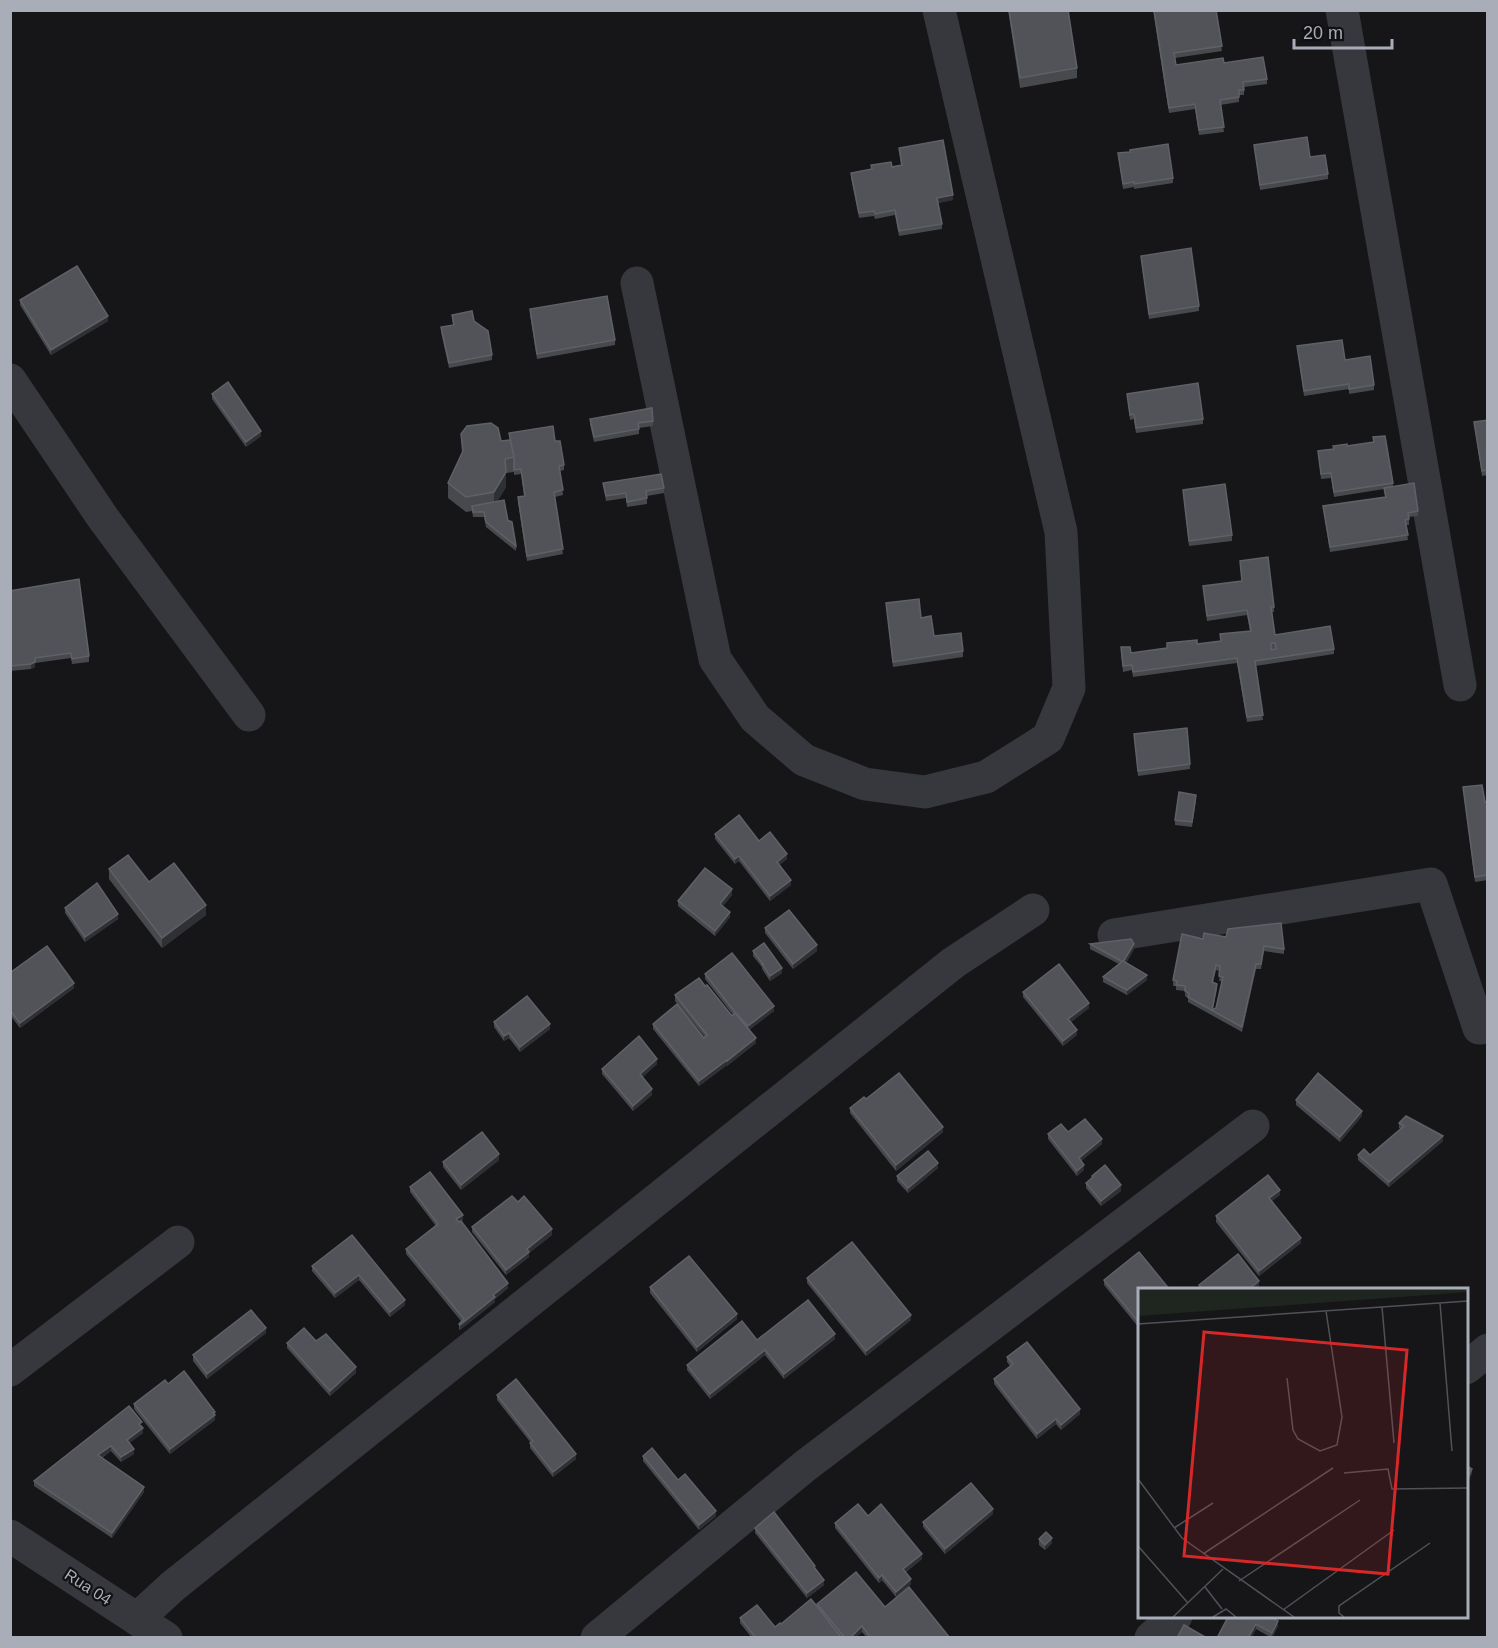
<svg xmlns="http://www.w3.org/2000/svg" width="1498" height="1648" font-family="Arial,sans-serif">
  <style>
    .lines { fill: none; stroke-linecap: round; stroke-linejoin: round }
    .minor { stroke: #37383d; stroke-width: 33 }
    .wall { fill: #47494d; fill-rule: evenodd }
    .shaded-wall { fill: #2f3033 }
    .building { fill: #525359; stroke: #5f6168; stroke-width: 1.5; fill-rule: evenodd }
    .labels { text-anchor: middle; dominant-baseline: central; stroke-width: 4.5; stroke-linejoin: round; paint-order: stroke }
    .street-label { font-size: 16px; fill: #a8adb8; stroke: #111113 }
    .inset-road { fill: none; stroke: #505258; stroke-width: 1.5 }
    .view { fill: #d62828; fill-opacity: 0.15; stroke: #d62828; stroke-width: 3 }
    .inset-edge { fill: none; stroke: #a8adb8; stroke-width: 3 }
  </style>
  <rect width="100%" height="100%" fill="#161618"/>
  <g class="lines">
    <g class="minor">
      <polyline points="1342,10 1460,685"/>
      <polyline points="637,283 715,659 755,718 804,760 865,784 925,792 986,777 1048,738 1069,688 1061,532 939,10"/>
      <polyline points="10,380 103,518 249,715"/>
      <polyline points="1114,935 1431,884 1479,1028 1488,1027"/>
      <polyline points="1466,1368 1488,1350"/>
      <polyline points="10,1370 178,1242"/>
      <polyline points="10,1536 166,1638"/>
      <polyline points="137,1619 173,1586 953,963 1033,910"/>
      <polyline points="597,1638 805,1466 1253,1126"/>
      <polyline points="1151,1638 1176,1616"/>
    </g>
  </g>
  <g class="wall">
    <polygon points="1008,10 1068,10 1077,68 1077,78 1020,88"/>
    <polygon points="1153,10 1216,10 1222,51 1175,58 1176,65 1224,63 1267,79 1267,84 1244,87 1244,95 1239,95 1239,102 1220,105 1224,132 1199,135 1195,109 1169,113"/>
    <polygon points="1254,145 1310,157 1328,174 1328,179 1260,190"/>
    <polygon points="899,148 953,200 938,203 942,224 942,229 899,236 895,215 875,219 874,216 859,218 851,178 851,173 901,165"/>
    <polygon points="1118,153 1173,178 1173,183 1134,189 1134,187 1123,189"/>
    <polygon points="1141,256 1199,306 1199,311 1149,319"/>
    <polygon points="20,300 108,321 51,355 20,305"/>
    <polygon points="530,309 615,340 615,345 537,359 530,314"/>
    <polygon points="452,315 474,321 492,355 492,360 449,368 441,332 441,327 453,325"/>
    <polygon points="1297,346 1345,360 1374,385 1374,390 1349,394 1349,389 1304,396"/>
    <polygon points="212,394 261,436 246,447 212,399"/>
    <polygon points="1127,394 1203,419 1203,424 1136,433 1134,419 1130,420"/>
    <polygon points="590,419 653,421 653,426 639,428 639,434 594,442 590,424"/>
    <polygon points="1488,420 1488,475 1482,476 1474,422"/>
    <polygon points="509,433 555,441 564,465 564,470 560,471 563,495 555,497 563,554 527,561 518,502 518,497 524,496 521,474 514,475 514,472 506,473 506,487 497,502 508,521 516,546 516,551 486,527 484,517 473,517 472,511 466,512 448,498 448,483 462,454 461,434 501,441 510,440"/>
    <polygon points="1373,437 1393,483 1393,486 1418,511 1418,516 1409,517 1409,525 1406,525 1408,540 1330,552 1323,506 1385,497 1384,489 1334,497 1331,478 1321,479 1318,451 1333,449 1333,446 1347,446 1373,443"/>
    <polygon points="603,483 664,488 664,493 647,496 647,504 627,507 626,498 606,501"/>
    <polygon points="1183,490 1232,535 1232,541 1189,546"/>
    <polygon points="1240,561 1274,607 1274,612 1272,612 1275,635 1334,649 1334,654 1255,666 1263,720 1247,722 1237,663 1133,677 1132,670 1123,672 1121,652 1121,647 1131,653 1220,641 1220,634 1250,631 1247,615 1207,621 1203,586 1242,581"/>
    <polygon points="10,591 89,656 89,662 72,664 71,658 35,663 35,667 31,669 10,671"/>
    <polygon points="886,603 921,618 934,636 963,651 963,657 893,667"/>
    <polygon points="1134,734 1190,764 1190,769 1138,776"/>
    <polygon points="1463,787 1485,802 1488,801 1488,880 1475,882"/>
    <polygon points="1196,800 1192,827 1175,825 1175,820"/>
    <polygon points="715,834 759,841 787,859 779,865 791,885 770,901 739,861 735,864 715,839"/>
    <polygon points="109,869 149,882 206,915 162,948 109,879"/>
    <polygon points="732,895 723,906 730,917 715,936 678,906 678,901"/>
    <polygon points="65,908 118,919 85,942 65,913"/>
    <polygon points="765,928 817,951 793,969 765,933"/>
    <path d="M1204,933L1284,949V954L1264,951L1261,969H1256L1242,1032L1188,1002V998L1185,996V991L1176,990V986H1173V980L1203,939ZM1216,970L1220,971L1219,981H1222L1216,1008L1213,1009L1217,989L1213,983Z"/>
    <polygon points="1090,944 1134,949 1126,963 1147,980 1127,995 1103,982 1103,977 1119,964 1090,949"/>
    <polygon points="753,951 782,973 770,981 762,969 762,967 753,956"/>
    <polygon points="10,973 74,988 20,1028 10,1015"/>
    <polygon points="705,974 774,1011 749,1030 756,1043 727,1066 727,1065 699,1086 653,1029 653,1024 704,1038 705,1037 675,1001 675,995 732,1016 733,1015 705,979"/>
    <polygon points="1023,992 1089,1008 1071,1022 1077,1035 1063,1046 1023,997"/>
    <polygon points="494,1022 550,1029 520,1052 509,1038 504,1041 494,1027"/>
    <polygon points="657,1064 642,1077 652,1095 633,1111 602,1074 602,1069"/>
    <polygon points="866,1099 943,1132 896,1171 850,1113 850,1108"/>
    <polygon points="1296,1100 1362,1116 1340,1142 1296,1105"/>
    <polygon points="1399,1123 1443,1141 1389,1187 1358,1160 1358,1155 1370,1155 1401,1129 1399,1128"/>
    <polygon points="1068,1132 1102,1144 1081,1161 1084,1170 1077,1176 1048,1139 1048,1134"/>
    <polygon points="499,1160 461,1190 443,1167 443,1162"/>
    <polygon points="938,1168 908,1193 897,1181 897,1176"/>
    <polygon points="1092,1176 1121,1191 1101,1206 1086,1188 1086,1183 1092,1178"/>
    <polygon points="410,1187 463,1220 461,1221 508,1288 495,1299 495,1302 460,1330 459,1329 459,1324 461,1321 406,1254 406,1249 436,1226 410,1192"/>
    <polygon points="1280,1195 1272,1201 1301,1243 1259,1276 1216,1222 1216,1216"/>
    <polygon points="518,1202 552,1235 529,1253 529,1257 506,1275 472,1232 472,1227"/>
    <polygon points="352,1235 405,1305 390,1317 359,1280 335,1298 312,1271 312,1266"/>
    <polygon points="807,1278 911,1320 866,1356 807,1283"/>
    <polygon points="1104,1280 1140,1290 1140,1329 1104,1285"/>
    <polygon points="650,1287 737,1319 697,1352 650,1293"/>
    <polygon points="266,1333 207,1379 193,1361 193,1355"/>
    <polygon points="835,1339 784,1379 765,1355 710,1399 687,1370 687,1365 757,1340"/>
    <polygon points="316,1341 356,1373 330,1396 287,1348 287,1343"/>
    <polygon points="1007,1357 1080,1414 1061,1430 1056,1424 1037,1439 994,1384 994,1379 1010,1366 1007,1362"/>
    <polygon points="168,1384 215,1412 215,1420 170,1454 134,1409 134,1404"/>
    <polygon points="497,1395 576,1459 553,1477 530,1448 530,1443 531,1443 497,1400"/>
    <polygon points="142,1427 143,1433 129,1443 134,1454 121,1462 111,1451 102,1458 144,1492 112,1538 34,1486 34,1481"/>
    <polygon points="643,1456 678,1480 716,1516 699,1530 643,1461"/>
    <polygon points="993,1514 945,1554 923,1527 923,1522"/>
    <polygon points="868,1516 922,1559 906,1572 911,1584 896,1597 882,1580 879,1583 835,1528 835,1523"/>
    <polygon points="755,1528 824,1585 807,1598 755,1533"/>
    <polygon points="1039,1539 1052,1543 1045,1550 1039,1545"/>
    <polygon points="817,1604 885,1607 950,1638 867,1638 862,1632 855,1638 752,1638 740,1623 740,1618 775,1627 817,1606"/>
    <polygon points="1228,1617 1278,1626 1272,1638 1256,1629 1251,1638 1217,1638"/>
  </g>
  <g class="shaded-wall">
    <polygon points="953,195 953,200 937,203 937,198"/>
    <polygon points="108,316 108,321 51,355 51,350"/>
    <polygon points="261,431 261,436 246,447 246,442"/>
    <polygon points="506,472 506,487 494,507 494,492"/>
    <polygon points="35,662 35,667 31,669 31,664"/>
    <polygon points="787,854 787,859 777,867 777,862"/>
    <polygon points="739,856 739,861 735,864 735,859"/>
    <polygon points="791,880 791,885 770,901 770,896"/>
    <polygon points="732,889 732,895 720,909 720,904"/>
    <polygon points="206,905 206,915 162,948 162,938"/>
    <polygon points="730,912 730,917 715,936 715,931"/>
    <polygon points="118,914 118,919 85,942 85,937"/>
    <polygon points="1134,944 1134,949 1123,967 1123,962"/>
    <polygon points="817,945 817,951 793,969 793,964"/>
    <polygon points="1256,964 1256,969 1242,1032 1242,1027"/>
    <polygon points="782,968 782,973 770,981 770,976"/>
    <polygon points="1147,975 1147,980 1127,995 1127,990"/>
    <polygon points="74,983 74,988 20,1028 20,1023"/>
    <polygon points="1089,1003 1089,1008 1068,1024 1068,1019"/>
    <polygon points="774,1006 774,1011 748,1031 748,1026"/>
    <polygon points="550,1024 550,1029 520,1052 520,1047"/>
    <polygon points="1077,1030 1077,1035 1063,1046 1063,1041"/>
    <polygon points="509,1033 509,1038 504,1041 504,1036"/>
    <polygon points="756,1038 756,1043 727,1066 727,1061"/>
    <polygon points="657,1059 657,1064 640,1080 640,1074"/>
    <polygon points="727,1060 727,1065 699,1086 699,1081"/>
    <polygon points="652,1089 652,1095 633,1111 633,1106"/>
    <polygon points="1362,1111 1362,1116 1340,1142 1340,1137"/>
    <polygon points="943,1127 943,1132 896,1171 896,1165"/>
    <polygon points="1443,1136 1443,1141 1389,1187 1389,1182"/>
    <polygon points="1102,1139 1102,1144 1079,1163 1079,1158"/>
    <polygon points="499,1154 499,1160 461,1190 461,1185"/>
    <polygon points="938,1163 938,1168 908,1193 908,1188"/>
    <polygon points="1084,1165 1084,1170 1077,1176 1077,1171"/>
    <polygon points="1121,1185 1121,1191 1101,1206 1101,1201"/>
    <polygon points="1280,1190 1280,1195 1269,1203 1269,1198"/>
    <polygon points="463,1215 463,1220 456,1225 456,1219"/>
    <polygon points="552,1229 552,1235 529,1253 529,1257 506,1275 506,1270 527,1249"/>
    <polygon points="1301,1238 1301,1243 1259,1276 1259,1271"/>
    <polygon points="359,1275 359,1280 335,1298 335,1293"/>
    <polygon points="1259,1281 1259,1286 1255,1290 1248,1290"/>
    <polygon points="508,1283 508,1288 495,1299 495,1302 460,1330 460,1325 493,1295"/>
    <polygon points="405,1300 405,1305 390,1317 390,1312"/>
    <polygon points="737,1314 737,1319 697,1352 697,1347"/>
    <polygon points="911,1315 911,1320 866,1356 866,1351"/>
    <polygon points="266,1328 266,1333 207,1379 207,1374"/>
    <polygon points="835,1334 835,1339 784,1379 784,1374"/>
    <polygon points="765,1350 765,1355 710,1399 710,1394"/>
    <polygon points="356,1367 356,1373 330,1396 330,1391"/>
    <polygon points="1080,1409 1080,1414 1061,1430 1061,1425"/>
    <polygon points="215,1412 215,1420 170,1454 170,1449"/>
    <polygon points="1056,1419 1056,1424 1037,1439 1037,1434"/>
    <polygon points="143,1428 143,1433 127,1445 127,1440"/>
    <polygon points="111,1446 111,1451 98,1460 98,1455"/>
    <polygon points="134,1449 134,1454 121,1462 121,1457"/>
    <polygon points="576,1454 576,1459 553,1477 553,1472"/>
    <polygon points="1472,1469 1472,1474 1467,1484 1467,1479"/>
    <polygon points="144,1487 144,1492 112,1538 112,1533"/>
    <polygon points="993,1509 993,1514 945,1554 945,1549"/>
    <polygon points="716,1511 716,1516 699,1530 699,1525"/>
    <polygon points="1052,1538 1052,1543 1045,1550 1045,1545"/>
    <polygon points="922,1554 922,1559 903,1574 903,1569"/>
    <polygon points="882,1575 882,1580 879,1583 879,1578"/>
    <polygon points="911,1579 911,1584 896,1597 896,1592"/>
    <polygon points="824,1580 824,1585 807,1598 807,1593"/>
    <polygon points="1278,1621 1278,1626 1272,1638 1272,1633"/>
    <polygon points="1256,1624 1256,1629 1251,1638 1248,1638"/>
    <polygon points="862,1626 862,1632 855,1638 850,1638"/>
  </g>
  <g class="building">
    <polygon points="1009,10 1068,10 1077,68 1020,78"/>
    <polygon points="1154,10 1216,10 1222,46 1174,53 1176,65 1223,58 1224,63 1263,57 1267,79 1243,82 1244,90 1239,90 1239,97 1220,100 1224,127 1199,130 1195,104 1169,108"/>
    <polygon points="1307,137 1310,157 1325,155 1328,174 1260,185 1254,145"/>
    <polygon points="943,140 953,195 937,198 942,224 899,231 895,210 875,214 874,211 859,213 851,173 872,169 871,165 891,162 892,167 902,165 899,148"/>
    <polygon points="1168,144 1173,178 1134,184 1134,182 1123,184 1118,153 1130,152 1130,150"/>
    <polygon points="1191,248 1199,306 1149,314 1141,256"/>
    <polygon points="77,266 108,316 51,350 20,300"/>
    <polygon points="607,296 615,340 537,354 530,309"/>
    <polygon points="472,311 474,321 488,331 492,355 449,363 441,327 454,325 452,315"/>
    <polygon points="1342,340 1345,360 1370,356 1374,385 1349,389 1349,384 1304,391 1297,346"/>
    <polygon points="228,382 261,431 246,442 212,394"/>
    <polygon points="1198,383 1203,419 1136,428 1134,414 1130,415 1127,394"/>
    <polygon points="652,408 653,421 638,423 639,429 594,437 590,419"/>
    <polygon points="1488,420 1488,470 1482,471 1474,422"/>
    <polygon points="491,423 498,428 501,441 511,440 514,457 505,459 506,472 494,492 466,497 448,483 463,451 461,434 467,426"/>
    <polygon points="553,426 555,441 560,441 564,465 559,466 563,490 554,492 563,549 527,556 518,497 525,496 521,469 514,470 514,457 509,433"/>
    <polygon points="1385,436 1393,483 1334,492 1331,473 1321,474 1318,451 1334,449 1333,446 1347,444 1347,446 1374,442 1373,437"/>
    <polygon points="661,474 664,488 646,491 647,498 627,502 626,493 606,496 603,483"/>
    <polygon points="1414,483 1418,511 1408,513 1409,519 1405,520 1408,535 1330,547 1323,506 1386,497 1384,488"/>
    <polygon points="1225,484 1232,535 1189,541 1183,490"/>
    <polygon points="504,500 508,521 510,521 512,522 516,546 486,522 484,512 473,512 472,506"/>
    <path d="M1268,557L1274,607H1271L1275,635L1330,626L1334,649L1255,661L1263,715L1247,717L1237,658L1133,672L1132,665L1123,666L1121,647H1130L1131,653L1167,648V643L1197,640V644L1221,641L1220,634L1251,631L1247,610L1207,616L1203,586L1242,581L1240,561ZM1271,643H1275L1276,649L1271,650Z"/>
    <polygon points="79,579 89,656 72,659 71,653 35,658 35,662 31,664 10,666 10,591"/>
    <polygon points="919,599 921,618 931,616 934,636 961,633 963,651 893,662 886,603"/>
    <polygon points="1187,728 1190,764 1138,771 1134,734"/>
    <polygon points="1482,785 1485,802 1488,801 1488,875 1475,877 1463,787"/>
    <polygon points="1179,792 1196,795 1192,822 1175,820"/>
    <polygon points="739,815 759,841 770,832 787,854 777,862 791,880 770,896 739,856 735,859 715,834"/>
    <polygon points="128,855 149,882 174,863 206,905 162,938 109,869"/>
    <polygon points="705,868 732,889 720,904 730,912 715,931 678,901"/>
    <polygon points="97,883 118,914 85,937 65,908"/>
    <polygon points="789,910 817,945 793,964 765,928"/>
    <path d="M1281,923L1284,949L1264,946L1261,964H1256L1242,1027L1188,997L1189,993L1185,991V986L1176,985L1177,981L1173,980L1182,934L1203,939L1204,933L1226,937L1228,929ZM1216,965L1220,966L1219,976L1223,977L1216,1008L1212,1010L1217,984L1212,982Z"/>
    <polygon points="1131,939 1134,944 1123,962 1090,944"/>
    <polygon points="764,943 782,968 770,976 762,964 763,964 753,951"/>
    <polygon points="47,946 74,983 20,1023 10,1010 10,973"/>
    <polygon points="732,953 774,1006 748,1026 734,1011 705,974"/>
    <polygon points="1123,961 1147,975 1127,990 1103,977"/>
    <polygon points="1059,964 1089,1003 1068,1019 1077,1030 1063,1041 1023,992"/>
    <polygon points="699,978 705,986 707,985 732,1016 735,1013 756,1038 727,1061 727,1060 699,1081 653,1024 677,1004 704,1038 707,1035 675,995"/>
    <polygon points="527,996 550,1024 520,1047 509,1033 504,1036 494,1022"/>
    <polygon points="639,1036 657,1059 640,1074 652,1089 633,1106 602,1069"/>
    <polygon points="899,1073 943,1127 896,1165 850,1108 864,1097 866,1099"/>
    <polygon points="1318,1073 1362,1111 1340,1137 1296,1100"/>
    <polygon points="1406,1116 1443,1136 1389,1182 1358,1155 1364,1149 1370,1155 1404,1126 1399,1123"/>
    <polygon points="1085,1119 1102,1139 1079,1158 1084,1165 1077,1171 1048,1134 1061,1124 1068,1132"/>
    <polygon points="482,1132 499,1154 461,1185 443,1162"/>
    <polygon points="928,1151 938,1163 908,1188 897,1176"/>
    <polygon points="1105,1165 1121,1185 1101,1201 1086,1183 1093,1177 1092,1176"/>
    <polygon points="430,1172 463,1215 456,1219 459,1222 461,1221 508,1283 493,1295 495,1297 460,1325 459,1324 464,1319 406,1249 438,1224 410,1187"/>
    <polygon points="1268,1175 1280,1190 1269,1198 1301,1238 1259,1271 1216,1216"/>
    <polygon points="512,1196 518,1202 524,1196 552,1229 527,1249 529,1252 506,1270 472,1227"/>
    <polygon points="352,1235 405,1300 390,1312 359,1275 335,1293 312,1266"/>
    <polygon points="852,1242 911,1315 866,1351 807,1278"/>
    <polygon points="1139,1252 1170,1290 1140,1290 1140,1324 1104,1280"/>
    <polygon points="1238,1254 1259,1281 1248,1290 1203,1290 1199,1285"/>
    <polygon points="689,1256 737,1314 697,1347 650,1287"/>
    <polygon points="808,1300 835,1334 784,1374 765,1350 710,1394 687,1365 742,1321 757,1340"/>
    <polygon points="251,1310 266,1328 207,1374 193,1355"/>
    <polygon points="304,1328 316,1341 326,1334 356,1367 330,1391 287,1343"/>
    <polygon points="1027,1342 1080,1409 1061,1425 1056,1419 1037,1434 994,1379 1013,1364 1007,1357"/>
    <polygon points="184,1371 215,1412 213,1413 215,1415 170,1449 134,1404 165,1380 168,1384"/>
    <polygon points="516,1379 576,1454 553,1472 530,1443 533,1441 497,1395"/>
    <polygon points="129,1406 142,1422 139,1424 143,1428 127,1440 134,1449 121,1457 111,1446 98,1455 144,1487 112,1533 34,1481"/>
    <polygon points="652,1448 678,1480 685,1474 716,1511 699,1525 643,1456"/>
    <polygon points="1467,1466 1472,1469 1467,1479"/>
    <polygon points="971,1483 993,1509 945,1549 923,1522"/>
    <polygon points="858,1504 868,1516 881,1504 922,1554 903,1569 911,1579 896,1592 882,1575 879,1578 835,1523"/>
    <polygon points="774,1512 815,1566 814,1567 824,1580 807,1593 755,1528"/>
    <polygon points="1046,1532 1052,1538 1045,1545 1039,1539"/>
    <polygon points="856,1572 885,1607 909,1587 950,1638 871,1638 862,1626 850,1638 845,1638 817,1604"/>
    <polygon points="811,1599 842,1638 756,1638 740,1618 757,1605 775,1627 780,1623 781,1624"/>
    <polygon points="1228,1617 1270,1617 1278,1621 1272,1633 1256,1624 1248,1638 1217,1638"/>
    <polygon points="1184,1625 1207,1638 1177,1638"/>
  </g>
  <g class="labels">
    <g class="street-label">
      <text transform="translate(88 1587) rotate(33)">Rua 04</text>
    </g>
  </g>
  <g transform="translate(1138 1288)">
    <rect width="330" height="330" fill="#161618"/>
    <path d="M0,1H330V4L0,28Z" fill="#1e261f"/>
    <path class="inset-road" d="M302,15L314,163M244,19L256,155M0,36L330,13M149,90L155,142L160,151L182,163L199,157L204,129L188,23M206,185L250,181L254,201L330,200M0,191L44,250L156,329M36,240L75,215M0,258L50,315M65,266L195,180M101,293L222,212M67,299L84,321M145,322L256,242M35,329L85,281M75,329L88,321L98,329M206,329L201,325V318L292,255"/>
    <path class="view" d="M66,44L269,62L250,286L46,268Z"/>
    <rect width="330" height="330" class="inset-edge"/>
  </g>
  <rect width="1498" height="1648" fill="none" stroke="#a8adb8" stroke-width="24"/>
  <path d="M1294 39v9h98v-9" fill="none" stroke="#a8adb8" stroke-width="3"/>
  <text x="1303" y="39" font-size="18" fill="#a8adb8" stroke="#111113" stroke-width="4.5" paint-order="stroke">20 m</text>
</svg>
